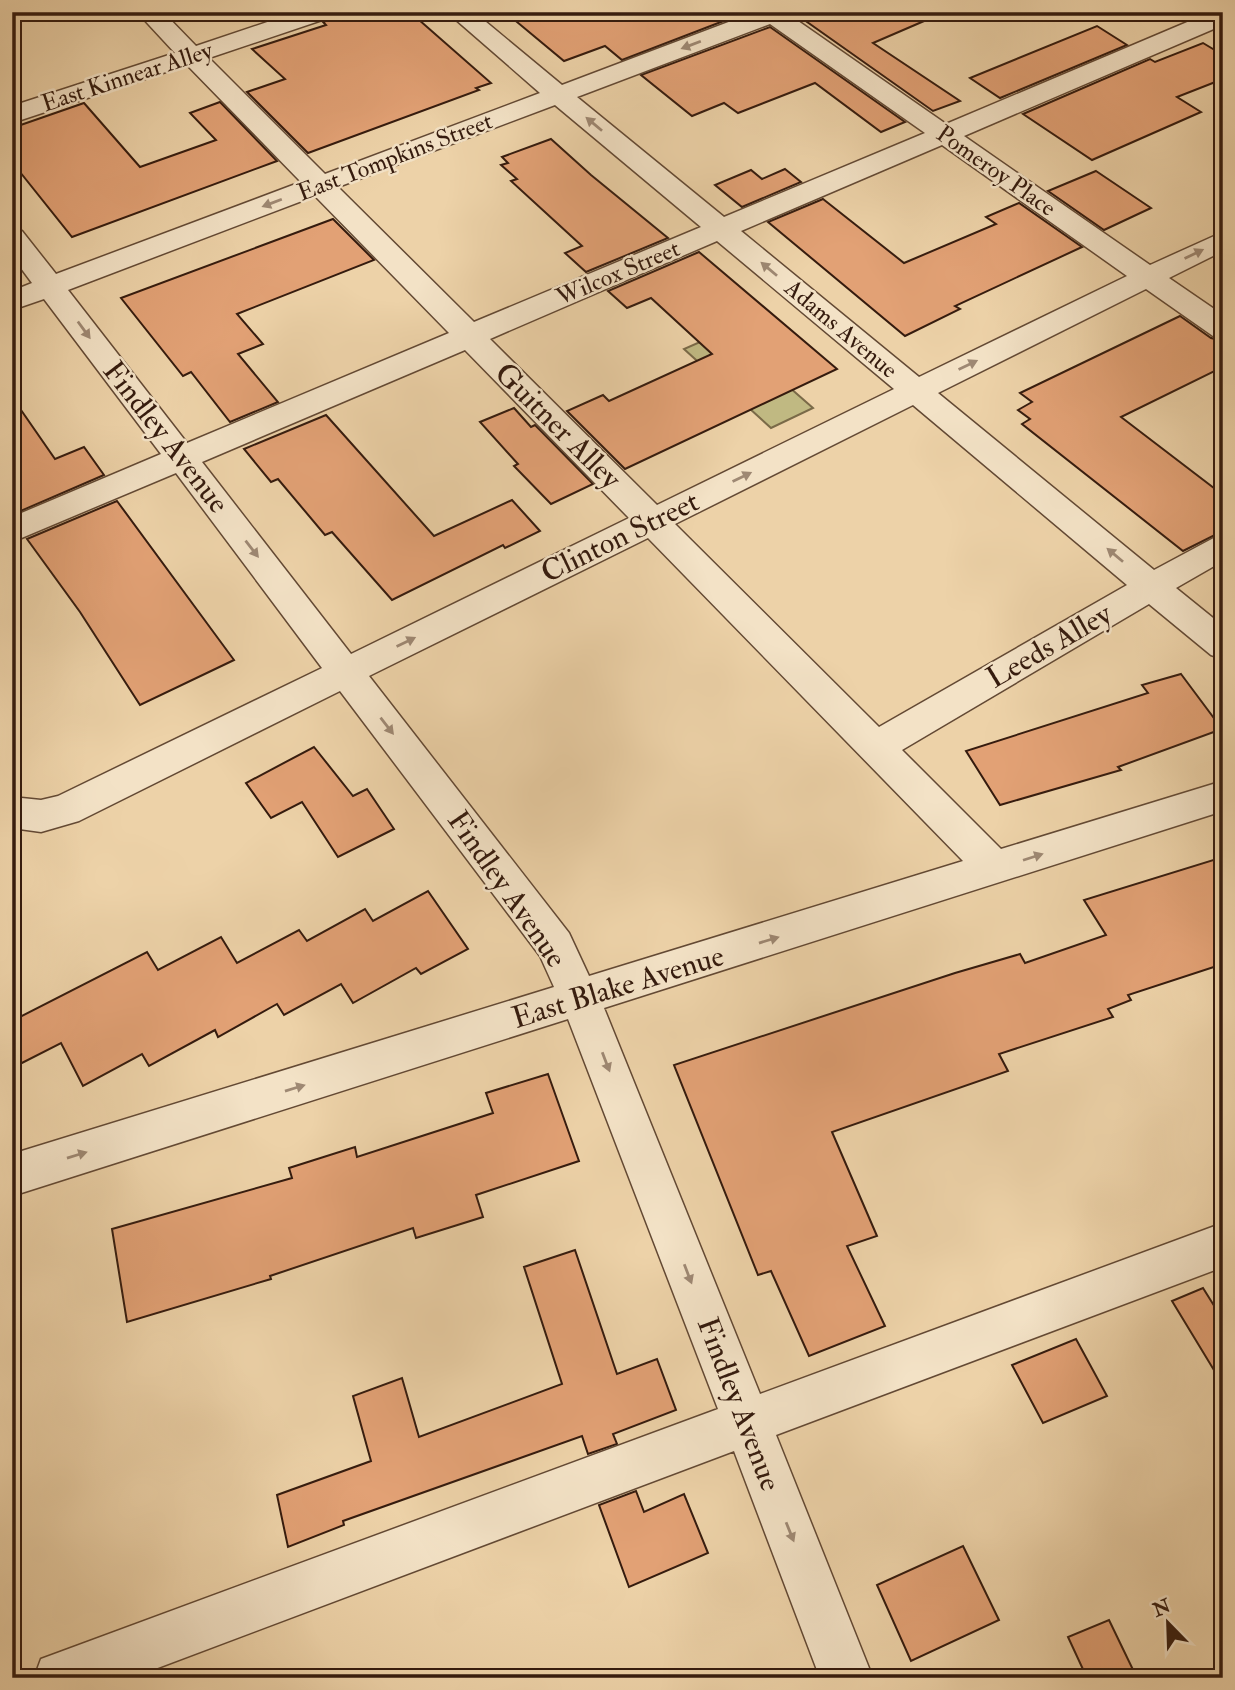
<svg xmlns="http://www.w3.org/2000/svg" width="1235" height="1690" font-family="'IM FELL Double Pica',serif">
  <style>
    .green { fill: #c0b982; stroke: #7a6a48; stroke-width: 2 }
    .building { fill: #e2a175; stroke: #351b0e; stroke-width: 2 }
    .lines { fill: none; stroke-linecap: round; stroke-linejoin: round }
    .minor-casing { stroke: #634934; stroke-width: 3 }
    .minor { fill: #f3e2c6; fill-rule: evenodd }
    .oneway { fill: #9e8873 }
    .labels { text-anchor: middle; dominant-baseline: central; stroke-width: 5; stroke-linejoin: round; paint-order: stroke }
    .far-street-label { font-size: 24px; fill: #351b0e; stroke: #f3e2c6 }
    .street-label { font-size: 30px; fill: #351b0e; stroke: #f3e2c6 }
  </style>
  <rect width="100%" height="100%" fill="#edd2a8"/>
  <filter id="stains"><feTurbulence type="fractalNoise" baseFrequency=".00286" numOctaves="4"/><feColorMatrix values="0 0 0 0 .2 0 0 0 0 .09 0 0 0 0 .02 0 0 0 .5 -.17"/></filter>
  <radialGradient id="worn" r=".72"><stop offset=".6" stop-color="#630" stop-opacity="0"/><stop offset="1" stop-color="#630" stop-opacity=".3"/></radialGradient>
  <polygon class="green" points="725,331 813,408 771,428 684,349"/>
  <g class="building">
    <polygon points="336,12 410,12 491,83 476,88 479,90 308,153 247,92 285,79 252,49 326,25 323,22 332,19"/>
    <polygon points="505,12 747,12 622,60 605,46 564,61"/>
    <polygon points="793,12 945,12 873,43 960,101 933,111"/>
    <polygon points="1097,26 1127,45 1000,98 970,78"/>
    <polygon points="770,27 905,122 881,132 815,83 738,113 724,103 692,116 641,75"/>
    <polygon points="1203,43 1223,55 1223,79 1177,97 1201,112 1092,160 1023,114 1150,59 1155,62"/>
    <polygon points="220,102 277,161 72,237 12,162 12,128 84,103 140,167 216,140 190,113"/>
    <polygon points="551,139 591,175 668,238 586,272 565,253 582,246 511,181 517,179 501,165 508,163 502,157"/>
    <polygon points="785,169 801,182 742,207 715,185 751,170 762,179"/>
    <polygon points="1096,171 1151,208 1104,230 1048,191"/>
    <polygon points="823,199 904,263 996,224 986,217 1019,203 1082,247 955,306 960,309 905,336 768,222"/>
    <polygon points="333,219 374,260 237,314 263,344 238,354 278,402 230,422 191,372 183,376 121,298"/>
    <polygon points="699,252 837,369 625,469 567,411 603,395 609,401 712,354 651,298 627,308 608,291"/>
    <polygon points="1180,316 1211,338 1223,341 1223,367 1121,417 1223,495 1223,531 1183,551 1022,424 1030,419 1018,410 1032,402 1020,393"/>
    <polygon points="12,397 55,459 84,447 104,475 16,513 12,508"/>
    <polygon points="514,408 531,427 535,425 593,484 551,504 514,466 518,464 480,422"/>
    <polygon points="326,415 434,536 512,500 540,531 505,548 503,545 392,600 332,532 325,535 278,479 271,482 244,449"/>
    <polygon points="117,501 234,660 140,705 80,612 27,539"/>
    <polygon points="1181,674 1222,729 1118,767 1121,770 1000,805 966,751 1148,693 1142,685"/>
    <polygon points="314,747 353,796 367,789 394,829 338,857 302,802 271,818 246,783"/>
    <polygon points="1223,857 1223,964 1128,995 1131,1000 1108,1009 1113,1017 999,1054 1008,1071 832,1132 877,1236 847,1246 885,1326 809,1356 771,1271 758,1275 674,1065 955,973 1020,954 1025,963 1106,935 1084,900"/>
    <polygon points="428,891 468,949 421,974 416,968 353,1003 341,984 284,1015 277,1004 218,1037 215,1030 149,1066 142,1054 83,1086 61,1043 12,1068 12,1021 147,952 158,970 221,937 237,963 299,930 307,941 365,909 373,921"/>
    <polygon points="548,1074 579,1161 476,1195 483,1217 416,1238 413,1228 270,1276 271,1279 127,1322 112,1229 292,1178 289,1168 355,1147 357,1157 493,1113 486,1093"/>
    <polygon points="575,1250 617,1374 657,1359 676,1410 613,1434 617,1444 588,1454 582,1436 343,1521 344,1525 288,1547 277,1495 371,1461 353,1396 402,1378 419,1437 562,1384 524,1267"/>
    <polygon points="1203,1288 1223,1320 1223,1385 1172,1301"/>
    <polygon points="1076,1339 1107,1396 1043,1423 1012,1365"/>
    <polygon points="636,1491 644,1512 684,1494 708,1553 629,1587 599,1505"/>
    <polygon points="963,1546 999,1620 911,1661 877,1585"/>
    <polygon points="1109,1620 1137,1678 1087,1678 1068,1637"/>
  </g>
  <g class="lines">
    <defs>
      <path id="minor" d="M137,12H163L196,46L297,12H334L331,17L209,58L325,174L540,93L447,12H474L562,85L755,12H790L788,14L946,124L1211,12H1223V25L964,136L1150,265L1223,232V251L1169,278L1223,315V338L1213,336L1146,289L938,393L1154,570L1223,533V561L1176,588L1223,626V659L1211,655L1149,604L902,750L1001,849L1223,781V811L604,1008L760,1394L1223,1223V1267L776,1435L873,1678H820L734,1451L131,1678H34L41,1659L60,1652L718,1409L568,1019L12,1196V1154L554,987L540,956L340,691L79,821L41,832L12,828V797L41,800L58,796L322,668L176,473L12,542V517L161,454L44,299L12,310V291L32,283L12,256V229L22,231L56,274L301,182L187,65L12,123V106L175,53ZM770,24L925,133L724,217L577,97ZM555,105L701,227L474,322L338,187ZM942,145L1127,276L919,377L741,231ZM315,196L449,333L187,443L68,290ZM717,241L894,389L657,505L490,339ZM465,350L629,518L351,654L202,462ZM913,405L1127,585L879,727L675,524ZM648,538L963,861L589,976L569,933L369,676Z"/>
    </defs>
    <use href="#minor" class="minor-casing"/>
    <use href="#minor" class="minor"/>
  </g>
  <defs><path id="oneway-solid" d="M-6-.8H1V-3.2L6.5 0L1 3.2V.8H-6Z" transform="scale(1.75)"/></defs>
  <g class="oneway">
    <use href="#oneway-solid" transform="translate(691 45) rotate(159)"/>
    <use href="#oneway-solid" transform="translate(594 124) rotate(-140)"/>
    <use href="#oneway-solid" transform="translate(272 203) rotate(159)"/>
    <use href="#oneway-solid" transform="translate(1194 254) rotate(-26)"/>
    <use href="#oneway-solid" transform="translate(769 269) rotate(-140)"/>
    <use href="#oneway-solid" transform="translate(84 330) rotate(54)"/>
    <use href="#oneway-solid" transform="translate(968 365) rotate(-26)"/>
    <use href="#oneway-solid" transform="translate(742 477) rotate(-26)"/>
    <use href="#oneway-solid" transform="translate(252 549) rotate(52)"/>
    <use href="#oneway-solid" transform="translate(1115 555) rotate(-140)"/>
    <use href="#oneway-solid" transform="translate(406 642) rotate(-26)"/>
    <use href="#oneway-solid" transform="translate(387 726) rotate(52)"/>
    <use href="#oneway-solid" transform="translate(1033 857) rotate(-18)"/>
    <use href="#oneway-solid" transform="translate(769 940) rotate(-17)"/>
    <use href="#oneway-solid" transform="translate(606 1062) rotate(69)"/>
    <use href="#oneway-solid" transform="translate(295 1088) rotate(-17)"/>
    <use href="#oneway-solid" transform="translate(77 1155) rotate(-17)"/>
    <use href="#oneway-solid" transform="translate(688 1274) rotate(69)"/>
    <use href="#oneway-solid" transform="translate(790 1532) rotate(68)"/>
  </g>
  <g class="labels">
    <g class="far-street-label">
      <text transform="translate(127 77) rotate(-18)">East Kinnear Alley</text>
      <text transform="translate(395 157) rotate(-21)">East Tompkins Street</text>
      <text transform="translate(996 171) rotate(35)">Pomeroy Place</text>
      <text transform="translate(618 273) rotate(-23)">Wilcox Street</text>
      <text transform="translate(841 329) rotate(40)">Adams Avenue</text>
    </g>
    <g class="street-label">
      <text transform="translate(558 426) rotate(45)">Guitner Alley</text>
      <text transform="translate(166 437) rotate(52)">Findley Avenue</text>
      <text transform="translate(620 537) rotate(-26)">Clinton Street</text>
      <text transform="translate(1049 646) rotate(-30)">Leeds Alley</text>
      <text transform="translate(507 889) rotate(55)">Findley Avenue</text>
      <text transform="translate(618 987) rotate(-17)">East Blake Avenue</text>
      <text transform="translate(739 1404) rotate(69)">Findley Avenue</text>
    </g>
  </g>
  <rect width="1235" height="1690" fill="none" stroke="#edd2a8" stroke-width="42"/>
  <rect x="14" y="14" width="1207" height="1662" fill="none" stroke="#351b0e" stroke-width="3.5"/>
  <rect x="21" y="21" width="1193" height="1648" fill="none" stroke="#351b0e" stroke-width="2"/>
  <g transform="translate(1168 1623) rotate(337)" stroke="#f3e2c6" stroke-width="5" paint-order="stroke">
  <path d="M0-5L12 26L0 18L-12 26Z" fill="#351b0e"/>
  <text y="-10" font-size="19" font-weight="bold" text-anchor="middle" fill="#351b0e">N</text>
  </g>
  <rect width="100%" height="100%" filter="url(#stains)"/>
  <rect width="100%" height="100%" fill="url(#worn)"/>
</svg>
